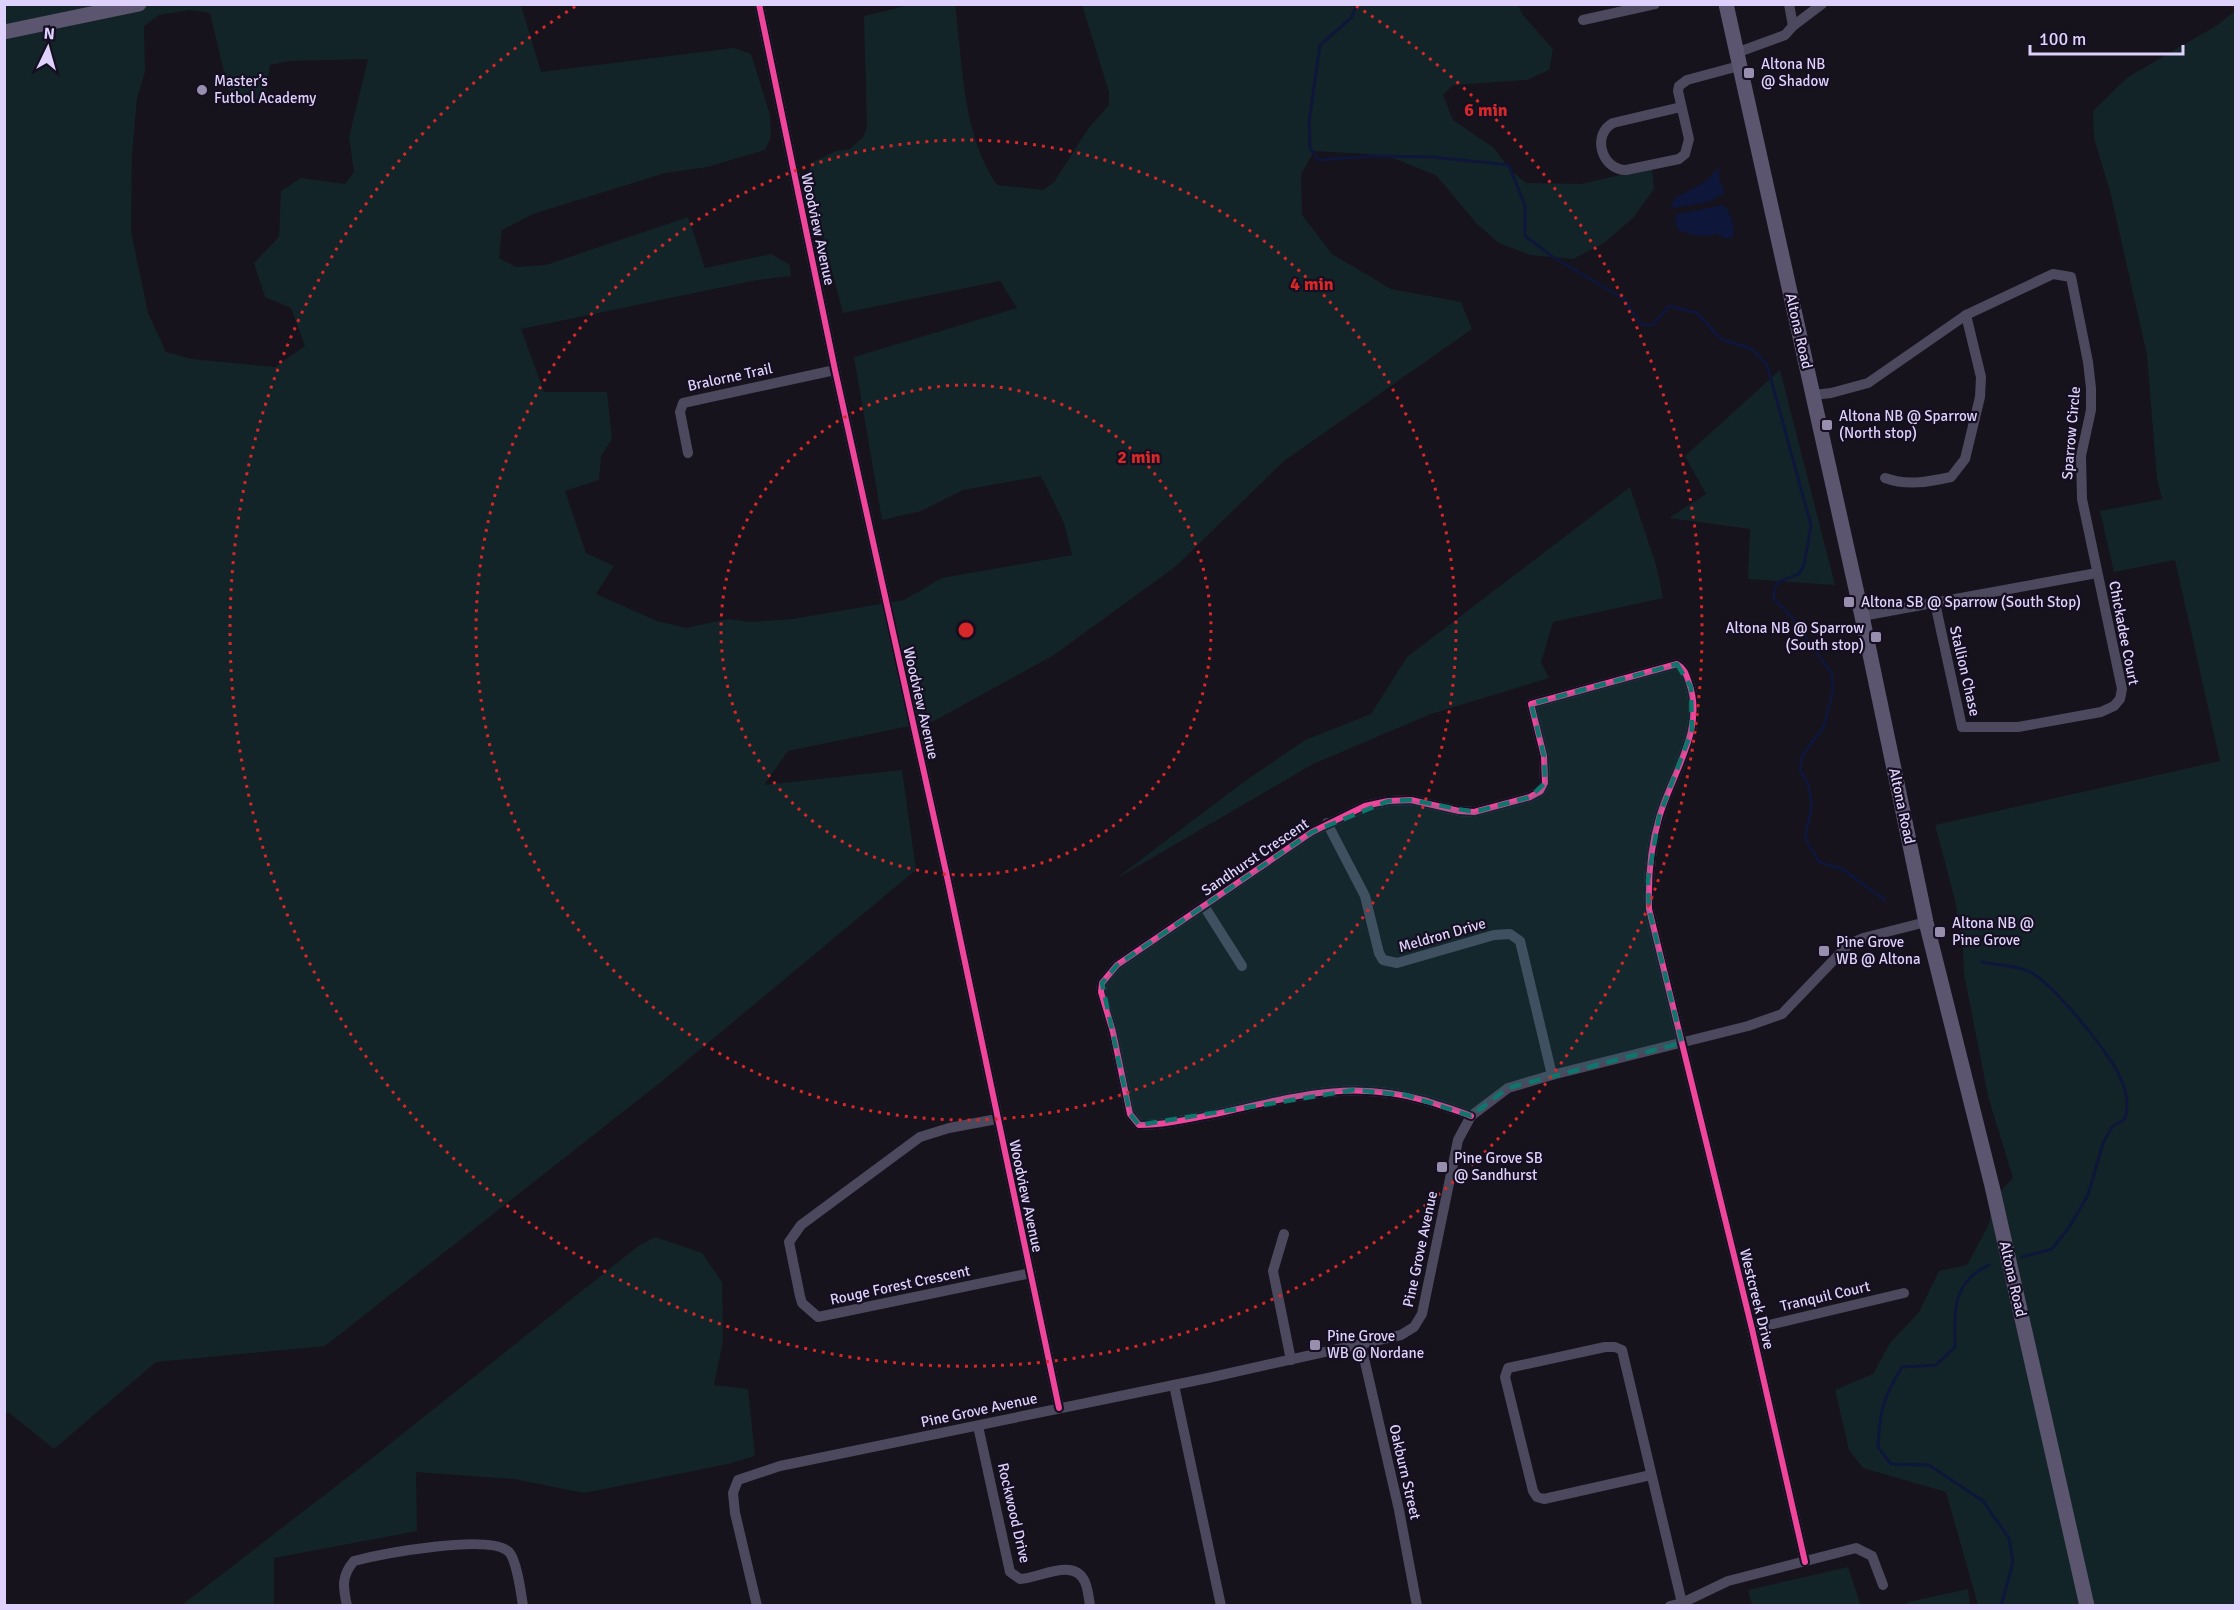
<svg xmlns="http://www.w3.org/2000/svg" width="2240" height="1610" font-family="Signika,sans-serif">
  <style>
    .green { fill: #132428; fill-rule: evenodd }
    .water { fill: #0e1639 }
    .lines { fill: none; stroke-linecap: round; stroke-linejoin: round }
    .stream { stroke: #0e1639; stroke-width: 3 }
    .street { stroke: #4c485d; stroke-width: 10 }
    .secondary { stroke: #5b556f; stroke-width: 15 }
    .cycleway-casing { stroke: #150f21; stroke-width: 10 }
    .cycleway { stroke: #ed469a; stroke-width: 6 }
    .marked { fill: #0f766e; fill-opacity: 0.2; stroke: #0f766e; stroke-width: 4.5; stroke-dasharray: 12 8; stroke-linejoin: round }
    .ring { fill: none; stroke: #d62828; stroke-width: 3; stroke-dasharray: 3 6 }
    .poi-dot { fill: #988fae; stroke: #150f21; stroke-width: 2 }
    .labels { text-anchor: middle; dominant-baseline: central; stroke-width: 4.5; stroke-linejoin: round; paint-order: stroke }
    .poi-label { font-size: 15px; fill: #ded2fc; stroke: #150f21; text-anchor: start }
    .street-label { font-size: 15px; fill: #ded2fc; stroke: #150f21 }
    .centre { fill: #d62828; stroke: #150f21; stroke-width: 3 }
    .ring-label { font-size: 18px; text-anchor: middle; font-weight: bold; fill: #d62828; stroke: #150f21; stroke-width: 4.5; stroke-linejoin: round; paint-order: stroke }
  </style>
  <rect width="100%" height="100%" fill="#16131d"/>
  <g class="green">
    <path d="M10,4L521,5L541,72L734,48L751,54L770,115L771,137L765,150L707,167L665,173L533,214L502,230L499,258L516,267L546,265L688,217L705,268L771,254L790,265L791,276L757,280L521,329L544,392H607L612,439L601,456L599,480L565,491L586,553L614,566L596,594L657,621L686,628L728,619L751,622L793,619L904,600L942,578L1072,555L1064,523L1041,476L963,490L921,511L882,520L854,357L1017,308L1000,281L843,313L807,175L813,162L836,151L850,149L864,136L867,126L864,16L910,5H955C963,64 962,134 997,185L1043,190L1054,182L1088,129L1109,105V92L1082,5H1518L1523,15L1553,49L1549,70L1527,80L1453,85L1443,95L1453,120L1494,148L1510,170L1526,183L1581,184L1652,168L1654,189L1633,218L1604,243L1573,259L1530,255L1499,243L1477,224L1437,176L1396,159L1367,154L1314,151L1301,175L1302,215L1332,254L1391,289L1461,302L1472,329L1284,461L1175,567L1054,655L934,721L788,751L764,785L902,770L916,870L661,1082L325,1346L156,1362L54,1449L8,1412L5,1415V6ZM190,10L210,13L230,97L237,104L265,97L270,65L289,61L368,59L349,137L354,172L345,184L301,178L281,191L279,237L254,263L265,297L291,308L305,346L275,367L192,359L166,352L148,313L131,231L132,155L137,98L145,72L144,26L159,15Z"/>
    <polygon points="2235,11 2235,1605 1978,1605 1946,1492 1863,1468 1849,1450 1835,1390 1873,1374 1890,1343 1919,1312 1939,1271 1967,1265 1989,1224 1993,1199 2013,1178 1988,1096 1964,974 1963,948 1955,900 1935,825 2220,761 2175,560 2114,572 2100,511 2162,499 2157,479 2147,355 2111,195 2094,138 2093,111 2128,77 2216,26"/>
    <polygon points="1780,370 1835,585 1748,579 1750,529 1669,518 1706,494 1685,456"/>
    <polygon points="1630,487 1657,568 1663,598 1553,622 1541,662 1549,678 1431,714 1313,764 1114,880 1241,784 1305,740 1371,714 1407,657"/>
    <polygon points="655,1237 702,1253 722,1282 723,1341 714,1385 748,1389 755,1456 728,1464 584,1493 514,1479 416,1472 417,1531 274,1558 274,1605 182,1605 366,1463 637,1247"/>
    <polygon points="1848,1567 1860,1603 1863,1605 1752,1605 1748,1590"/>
    <polygon points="1968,1589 1970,1605 1905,1605 1908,1602"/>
  </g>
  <g class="water">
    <polygon points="1719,167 1719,179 1725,193 1709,202 1674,208 1671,205 1675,198 1705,182"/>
    <path d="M1724,205C1731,214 1736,226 1733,237L1727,239L1716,234C1702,238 1691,235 1678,230L1675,221L1676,214Z"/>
  </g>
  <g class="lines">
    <g class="stream">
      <path d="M1353,4L1356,7L1351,18L1320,45L1309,122L1310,148L1318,160L1374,156L1432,157L1509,165L1525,206V236L1553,257L1624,299L1642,325H1653L1669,306L1697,313L1721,339L1752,349L1767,365L1811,525L1804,565L1799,574C1782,581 1773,579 1774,599L1792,617L1832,674L1833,690L1824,726L1802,756L1800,770L1808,784L1812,805L1805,838L1819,862L1842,869L1885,900"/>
      <path d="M1982,962C1996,965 2015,965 2028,971C2050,980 2112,1055 2121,1079C2127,1092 2129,1105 2125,1119L2112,1127L2103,1143L2088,1195L2070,1226L2052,1249L2022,1257"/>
      <path d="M1989,1265C1951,1283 1955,1310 1955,1347L1936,1365L1902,1367C1882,1399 1880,1411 1878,1447L1891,1464L1929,1465L1983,1501L2009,1538L2013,1562L2001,1606"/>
    </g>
    <g class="street">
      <polyline points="759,4 835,370 946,872 1059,1408"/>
      <polyline points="1789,4 1793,26"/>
      <polyline points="1583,20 1655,4"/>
      <polyline points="1736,53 1785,35 1793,26 1822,4"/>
      <path d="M1681,107L1613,123C1591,135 1602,170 1626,170L1679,159L1685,154L1689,139L1678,91L1679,86L1687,80L1739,66"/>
      <polyline points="1813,395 1831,393 1868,383 1966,315 2053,274 2071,277 2088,362 2091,388 2091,410 2081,456 2082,499 2122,689 2120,699 2114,706 2101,712 2018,727 1962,727 1935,603"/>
      <polyline points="688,453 680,412 683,403 835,370"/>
      <path d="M1885,478C1907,486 1928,482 1951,477L1965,459L1980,397L1981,377L1966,315"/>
      <polyline points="1862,616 2097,573"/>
      <polyline points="1327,823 1365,896 1379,953 1383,960 1397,963 1494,935 1510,934 1520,941 1552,1075"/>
      <polyline points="1204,906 1242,966"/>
      <path d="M1471,1116C1457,1110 1442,1106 1427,1101C1350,1079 1296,1096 1220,1113C1193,1118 1167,1125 1139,1125L1130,1114L1113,1032L1101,992L1102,983L1117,965L1312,832L1365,806L1388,801L1411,800L1459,811L1474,812L1530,797L1541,791L1545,783L1544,756L1531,704L1677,664C1685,669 1686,674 1689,683C1706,729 1671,775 1659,818C1650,848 1648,878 1649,909L1752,1329L1805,1562"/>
      <polyline points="997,1119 949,1128 920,1137 801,1225 789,1242 800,1296 802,1303 818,1317 1031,1273"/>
      <polyline points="1284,1234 1273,1271 1291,1360"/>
      <polyline points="1752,1329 1904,1293"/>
      <polyline points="1361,1345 1399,1510 1417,1606"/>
      <polyline points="1174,1385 1221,1606"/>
      <path d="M978,1426L1010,1572L1020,1579C1040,1578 1074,1557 1085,1582C1088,1589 1089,1598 1090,1606"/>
      <polyline points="1651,1475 1544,1499 1537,1497 1533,1491 1505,1377 1508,1368 1605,1347 1615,1347 1622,1350 1682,1603"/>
      <path d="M347,1606C343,1587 341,1576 354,1561C381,1554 490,1533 509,1552C517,1561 521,1593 523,1606"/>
      <polyline points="757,1606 735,1513 733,1493 738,1480 780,1466 1208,1378 1401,1335 1414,1327 1422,1314 1458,1140 1471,1116 1508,1088 1552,1075 1748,1026 1782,1014 1849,944 1863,938 1926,922"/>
      <polyline points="1670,1606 1682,1603 1728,1581 1856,1548 1872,1556 1883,1585"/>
    </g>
    <g class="secondary">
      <polyline points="1726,4 1862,616 1926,922 1992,1186 2087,1606"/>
      <polyline points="4,32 139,4"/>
    </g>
    <defs>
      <g id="cycleway">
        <polyline points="759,4 835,370 946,872 1059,1408"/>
        <path d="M1471,1116C1457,1110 1442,1106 1427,1101C1350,1079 1296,1096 1220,1113C1193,1118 1167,1125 1139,1125L1130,1114L1113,1032L1101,992L1102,983L1117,965L1312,832L1365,806L1388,801L1411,800L1459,811L1474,812L1530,797L1541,791L1545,783L1544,756L1531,704L1677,664C1685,669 1686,674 1689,683C1706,729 1671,775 1659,818C1650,848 1648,878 1649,909L1752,1329L1805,1562"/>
      </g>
    </defs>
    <use href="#cycleway" class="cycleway-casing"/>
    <use href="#cycleway" class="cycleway"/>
  </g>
  <path class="marked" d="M1677,664L1691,687L1692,730L1659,817L1648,880L1649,909L1682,1043L1508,1088L1471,1116L1406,1095L1354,1090L1139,1125L1130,1114L1102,983L1117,965L1312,832L1388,801L1411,800L1474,812L1530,797L1545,783L1544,756L1531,704Z"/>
  <g class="ring">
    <circle cx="966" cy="630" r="245"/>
    <circle cx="966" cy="630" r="490"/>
    <path d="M1356 6A736 736 0 1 1 576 6"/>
  </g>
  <g class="poi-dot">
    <rect x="1743" y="67" width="12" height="12" rx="3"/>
    <circle cx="202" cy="90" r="6"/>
    <rect x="1821" y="419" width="12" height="12" rx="3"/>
    <rect x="1843" y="596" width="12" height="12" rx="3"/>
    <rect x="1870" y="631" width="12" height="12" rx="3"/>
    <rect x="1934" y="926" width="12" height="12" rx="3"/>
    <rect x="1818" y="945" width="12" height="12" rx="3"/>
    <rect x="1436" y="1161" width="12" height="12" rx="3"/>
    <rect x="1309" y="1339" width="12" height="12" rx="3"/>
  </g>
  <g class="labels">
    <g class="poi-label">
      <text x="1761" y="64">Altona NB<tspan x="1761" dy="17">@ Shadow</tspan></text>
      <text x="214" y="81">Master’s<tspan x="214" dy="17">Futbol Academy</tspan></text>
      <text x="1839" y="416">Altona NB @ Sparrow<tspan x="1839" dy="17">(North stop)</tspan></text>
      <text x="1861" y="602">Altona SB @ Sparrow (South Stop)</text>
      <text x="1864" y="628" text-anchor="end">Altona NB @ Sparrow<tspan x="1864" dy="17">(South stop)</tspan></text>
      <text x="1952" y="923">Altona NB @<tspan x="1952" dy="17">Pine Grove</tspan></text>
      <text x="1836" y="942">Pine Grove<tspan x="1836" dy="17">WB @ Altona</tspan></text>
      <text x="1454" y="1158">Pine Grove SB<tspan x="1454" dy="17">@ Sandhurst</tspan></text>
      <text x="1327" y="1336">Pine Grove<tspan x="1327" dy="17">WB @ Nordane</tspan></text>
    </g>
    <g class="street-label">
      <text transform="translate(818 229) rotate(78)">Woodview Avenue</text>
      <text transform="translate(1799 331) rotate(77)">Altona Road</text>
      <text transform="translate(730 377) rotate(-12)">Bralorne Trail</text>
      <text transform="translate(2071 433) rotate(-85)">Sparrow Circle</text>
      <text transform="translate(2124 633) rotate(79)">Chickadee Court</text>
      <text transform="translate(1965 671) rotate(77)">Stallion Chase</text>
      <text transform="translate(921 703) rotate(77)">Woodview Avenue</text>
      <text transform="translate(1902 806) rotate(78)">Altona Road</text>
      <text transform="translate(1255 857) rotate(-34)">Sandhurst Crescent</text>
      <text transform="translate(1442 935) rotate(-16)">Meldron Drive</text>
      <text transform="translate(1026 1196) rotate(78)">Woodview Avenue</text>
      <text transform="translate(1420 1249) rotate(-78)">Pine Grove Avenue</text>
      <text transform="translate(2013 1279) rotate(77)">Altona Road</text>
      <text transform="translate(900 1285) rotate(-12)">Rouge Forest Crescent</text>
      <text transform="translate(1825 1296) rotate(-13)">Tranquil Court</text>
      <text transform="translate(1757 1299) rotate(76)">Westcreek Drive</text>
      <text transform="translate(979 1410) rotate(-12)">Pine Grove Avenue</text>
      <text transform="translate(1405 1472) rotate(77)">Oakburn Street</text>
      <text transform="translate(1014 1513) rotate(77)">Rockwood Drive</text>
    </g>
  </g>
  <circle cx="966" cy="630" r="9" class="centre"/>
  <g class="ring-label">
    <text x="1486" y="116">6 min</text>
    <text x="1312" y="290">4 min</text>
    <text x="1139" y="463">2 min</text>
  </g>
  <rect width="2240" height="1610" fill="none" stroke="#ded2fc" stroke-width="12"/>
  <g transform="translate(48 48) rotate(5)" stroke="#150f21" stroke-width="4.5" paint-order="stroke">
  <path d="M0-4.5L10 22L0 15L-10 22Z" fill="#ded2fc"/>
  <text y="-9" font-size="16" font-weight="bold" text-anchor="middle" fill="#ded2fc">N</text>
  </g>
  <path d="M2030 45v9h153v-9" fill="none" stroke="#ded2fc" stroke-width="3"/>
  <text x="2039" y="45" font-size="18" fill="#ded2fc" stroke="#150f21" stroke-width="4.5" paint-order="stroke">100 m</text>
</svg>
